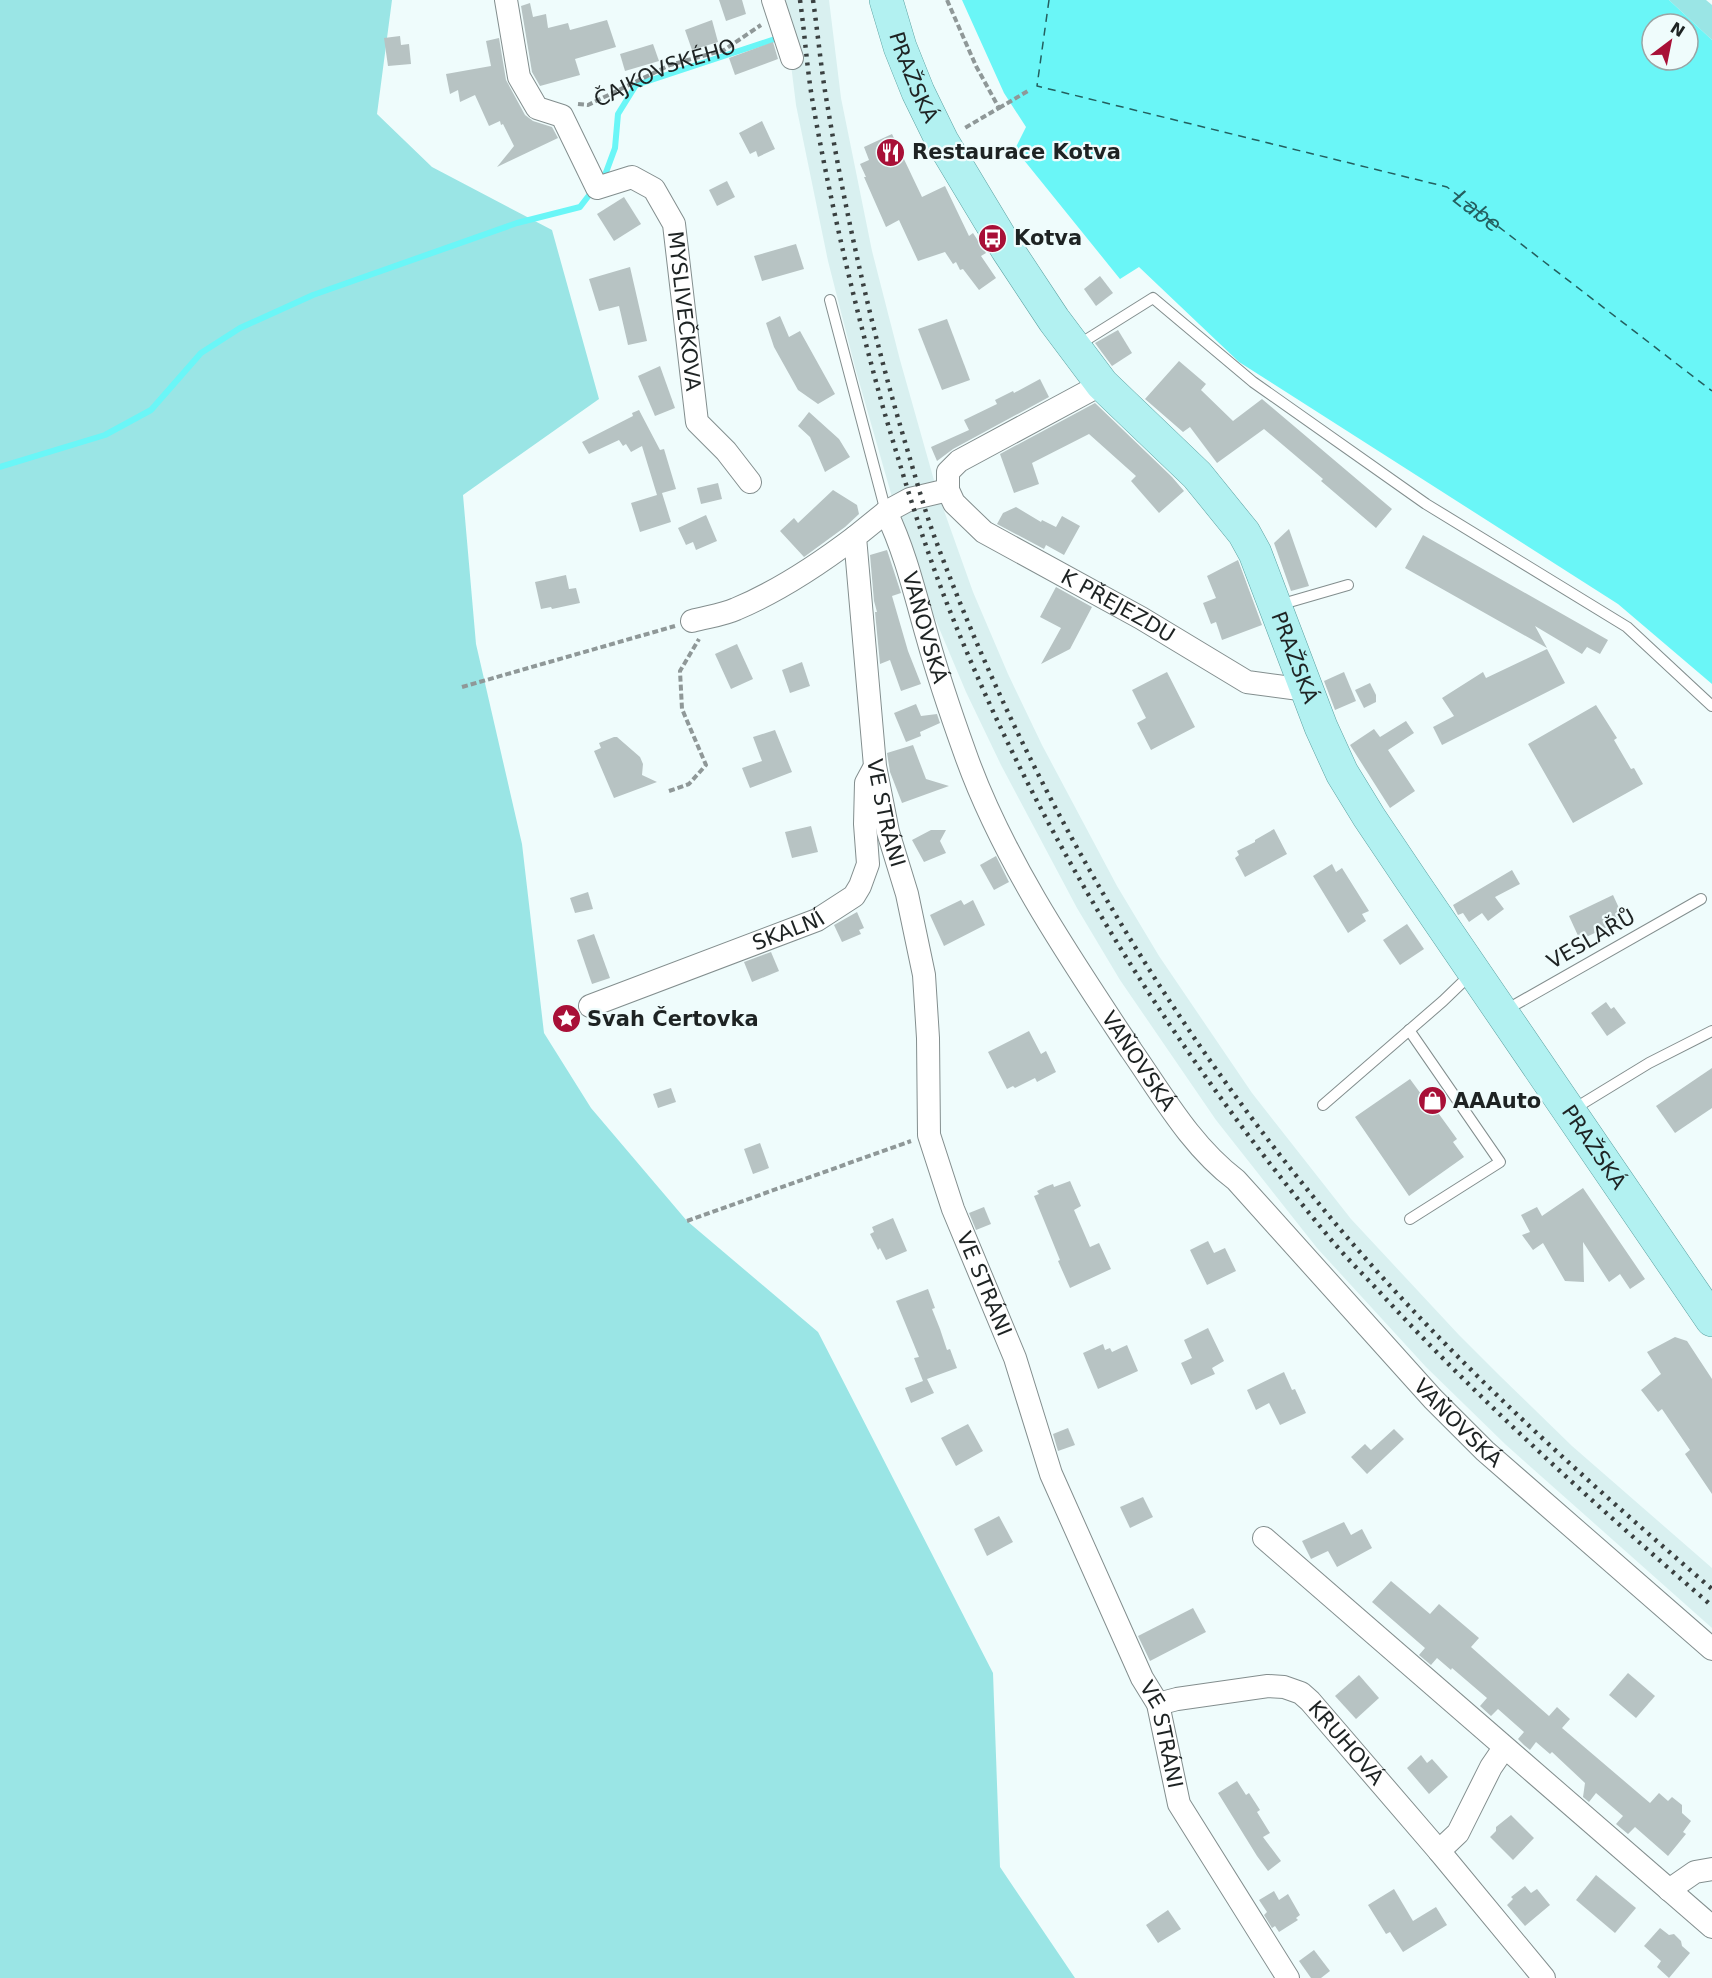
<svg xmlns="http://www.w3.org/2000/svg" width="1712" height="1978" font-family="'DejaVu Sans',sans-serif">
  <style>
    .built { fill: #d9f0f0 }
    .green { fill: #9ae5e5 }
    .water { fill: #6af6f7; fill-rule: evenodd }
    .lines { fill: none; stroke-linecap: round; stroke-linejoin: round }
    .stream { stroke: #6af6f7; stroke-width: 6 }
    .ferry { stroke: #245f5f; stroke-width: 1.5; stroke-dasharray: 8 6; stroke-linecap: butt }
    .building { fill: #b7c3c3 }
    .lane-casing { stroke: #838e8e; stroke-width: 12 }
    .street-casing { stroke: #838e8e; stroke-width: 24 }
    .primary-casing { stroke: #5da2a2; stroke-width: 34 }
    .path { stroke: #8f9898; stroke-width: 4; stroke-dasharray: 6 3; stroke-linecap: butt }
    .lane { stroke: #fff; stroke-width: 10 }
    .street { stroke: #fff; stroke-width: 22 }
    .primary { stroke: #b2f1f1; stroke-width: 33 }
    .rail { stroke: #3a4040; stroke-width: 4.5; stroke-dasharray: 3 6; stroke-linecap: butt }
    .labels { text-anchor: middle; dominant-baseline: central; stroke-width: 4.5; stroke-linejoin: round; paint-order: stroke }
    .street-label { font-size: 21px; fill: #1e2323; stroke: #effcfc }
    .poi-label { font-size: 21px; font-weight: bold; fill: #1e2323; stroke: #effcfc; text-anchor: start }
    .water-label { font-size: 22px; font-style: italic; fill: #245f5f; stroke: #effcfc }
  </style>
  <rect width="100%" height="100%" fill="#effcfc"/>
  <polygon class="built" points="783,0 829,0 841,98 872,251 900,360 937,491 973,592 1008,674 1042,745 1117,886 1159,956 1252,1093 1351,1219 1459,1335 1499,1375 1572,1446 1712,1568 1712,1628 1505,1444 1426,1367 1317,1248 1216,1120 1120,980 1077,908 1001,765 966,692 931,609 894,504 856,371 828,261 796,105"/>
  <g class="green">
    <polygon points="0,0 392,0 377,114 432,167 552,230 599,399 463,495 476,644 522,844 544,1033 591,1108 687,1221 818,1332 993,1673 1000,1867 1075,1978 0,1978"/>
    <polygon points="1669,0 1706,0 1712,5 1712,40"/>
  </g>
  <path class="water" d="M962,0H1669L1712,40V684L1618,604L1239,362L1139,267L1120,279L1015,149L1026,127L1004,93ZM1652,24H1688V60H1652Z"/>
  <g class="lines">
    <g class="stream">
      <polyline points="605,175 615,148 618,114 636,85 775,39"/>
      <polyline points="0,467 105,435 151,410 201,353 240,328 313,295 517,223 580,207 590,194"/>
    </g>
    <path class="ferry" id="s1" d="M1049,0L1037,86L1447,187L1712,391"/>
  </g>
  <g class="building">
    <polygon points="719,0 742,0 746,14 726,21"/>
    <polygon points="530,3 533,17 546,14 548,28 568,23 570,30 607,20 616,47 575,59 580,75 540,86 532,72 521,6"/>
    <polygon points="712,20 718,42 692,50 685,30"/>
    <polygon points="400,36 401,45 409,44 411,64 388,66 384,38"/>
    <polygon points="499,38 506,80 525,115 533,121 552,127 558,138 497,167 514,146 503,124 501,125 500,121 489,126 475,95 460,102 458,90 450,94 446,74 491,66 486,41"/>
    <polygon points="773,42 778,59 735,75 729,58"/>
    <polygon points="653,44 659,61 625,71 620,54"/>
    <polygon points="762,121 775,149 758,157 756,151 750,154 739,133"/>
    <polygon points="892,134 922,197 945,186 969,236 973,233 986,253 981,256 996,278 979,290 963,269 960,270 956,262 953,264 945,252 918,261 899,220 886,227 864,177 866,177 860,164 869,160 864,147"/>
    <polygon points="727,181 735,197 717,206 709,190"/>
    <polygon points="624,197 641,224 614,241 597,214"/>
    <polygon points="796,244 804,269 762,281 754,256"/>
    <polygon points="630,267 647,341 628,345 619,306 599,311 589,279"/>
    <polygon points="1100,276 1113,293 1096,306 1084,289"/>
    <polygon points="780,316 789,337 800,331 835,394 818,404 798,390 774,347 766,323"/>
    <polygon points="947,319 970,380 942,390 918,329"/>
    <polygon points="1118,330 1132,353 1112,366 1095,343"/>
    <polygon points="1179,361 1206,384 1201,390 1233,421 1262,399 1392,509 1376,528 1321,481 1323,479 1264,429 1217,463 1190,427 1183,432 1145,399"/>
    <polygon points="660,366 675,408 655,416 638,376"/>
    <polygon points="1040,379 1049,397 953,449 937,461 931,447 969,430 964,420 997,404 995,400 1013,391 1014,393"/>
    <polygon points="1095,403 1172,477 1184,491 1159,513 1131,481 1136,476 1089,434 1032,463 1039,484 1014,493 1000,454"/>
    <polygon points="639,410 660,450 664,449 676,489 662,493 671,522 640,532 631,503 657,495 642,446 631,452 626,444 623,446 619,440 589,454 582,442 633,416 632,413"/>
    <polygon points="809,412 839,439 850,457 825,472 810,437 798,426"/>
    <polygon points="718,483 722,499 701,504 697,488"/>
    <polygon points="833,490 857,505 859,514 845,527 804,557 780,531 794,518 798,523"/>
    <polygon points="1016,507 1041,522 1042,520 1056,527 1062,516 1080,526 1064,555 1046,545 1044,549 997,524 1003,513"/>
    <polygon points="706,515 717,541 696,550 693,542 686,545 678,528"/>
    <polygon points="1289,529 1309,586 1291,591 1274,543"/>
    <polygon points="1423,535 1608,640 1600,654 1587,647 1582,654 1535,626 1547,648 1405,568"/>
    <polygon points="887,550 901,593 892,596 908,651 921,684 901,691 890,660 880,664 875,612 877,612 874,601 870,555"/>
    <polygon points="1238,560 1262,625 1222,640 1216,622 1211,624 1203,603 1216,598 1207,576"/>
    <polygon points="566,575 569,589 576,588 580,603 552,609 551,607 541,609 535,582"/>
    <polygon points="1056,587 1092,607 1070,649 1041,664 1061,628 1040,617"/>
    <polygon points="737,644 753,679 731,689 715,654"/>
    <polygon points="1547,649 1565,683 1442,745 1433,727 1454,716 1442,698 1483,672 1486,678"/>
    <polygon points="802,662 810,686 790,693 782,670"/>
    <polygon points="1167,672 1195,727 1151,750 1137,723 1146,718 1132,690"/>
    <polygon points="1344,672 1356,701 1335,710 1324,681"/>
    <polygon points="1370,683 1376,695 1376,702 1364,708 1355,690"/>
    <polygon points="916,704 921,716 937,714 940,723 920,732 921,736 906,742 894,713"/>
    <polygon points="1596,705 1617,738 1614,740 1631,769 1634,768 1643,784 1573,823 1528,744"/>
    <polygon points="1406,721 1414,733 1388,750 1415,791 1390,808 1350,745 1374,729 1380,737"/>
    <polygon points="775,730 792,772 750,788 742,768 762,761 753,737"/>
    <polygon points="614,737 617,737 640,757 643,764 642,775 657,782 614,798 594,751 601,748 599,743"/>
    <polygon points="913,745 926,779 949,786 902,803 890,772 887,753"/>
    <polygon points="811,826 818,852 792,858 785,832"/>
    <polygon points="1274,829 1287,854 1245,877 1235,858 1239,855 1237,851 1255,842 1255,840"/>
    <polygon points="931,830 946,830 940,841 946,853 924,862 912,840"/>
    <polygon points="996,856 1009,882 994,890 980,865"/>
    <polygon points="1332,864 1336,872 1342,868 1369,911 1362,914 1366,921 1348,933 1313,876"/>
    <polygon points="1512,870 1520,884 1495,897 1504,909 1488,921 1482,913 1469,922 1463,913 1458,915 1453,905"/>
    <polygon points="588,892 593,909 575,913 570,898"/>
    <polygon points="1613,895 1624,919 1580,940 1569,916"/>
    <polygon points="961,900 964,905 973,900 985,925 944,946 930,915"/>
    <polygon points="857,912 864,928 859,930 861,934 842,942 834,925"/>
    <polygon points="1407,924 1424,949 1400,965 1383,940"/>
    <polygon points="594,934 610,978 592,984 577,940"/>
    <polygon points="771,952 779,971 752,982 744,962"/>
    <polygon points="1606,1002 1611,1009 1614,1007 1626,1023 1607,1036 1591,1013"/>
    <polygon points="1029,1031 1041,1054 1046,1051 1056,1072 1037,1082 1035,1078 1015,1088 1013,1086 1007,1089 988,1052"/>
    <polygon points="1712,1068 1712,1108 1675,1133 1656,1106"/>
    <polygon points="1410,1079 1421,1094 1423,1092 1457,1139 1453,1142 1464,1157 1409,1196 1355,1117"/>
    <polygon points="671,1088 676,1102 658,1108 653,1094"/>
    <polygon points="760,1143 769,1168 753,1174 744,1149"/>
    <polygon points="1070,1181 1081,1206 1074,1210 1090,1247 1099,1243 1111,1269 1070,1288 1058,1261 1060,1260 1034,1196 1039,1194 1037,1191 1045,1187 1053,1184 1054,1187"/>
    <polygon points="1583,1188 1645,1279 1630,1289 1620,1274 1609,1282 1583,1242 1584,1282 1565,1281 1543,1243 1533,1250 1522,1235 1530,1232 1521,1215 1537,1207 1542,1216"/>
    <polygon points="984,1207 991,1224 976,1230 969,1213"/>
    <polygon points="893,1218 907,1251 886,1260 880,1248 878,1250 870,1234 874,1232 872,1227"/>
    <polygon points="1208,1241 1214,1253 1225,1248 1236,1271 1207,1285 1190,1250"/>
    <polygon points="928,1289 935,1308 932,1309 940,1329 947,1350 950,1349 957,1368 927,1379 934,1393 911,1403 905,1388 923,1381 914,1358 919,1357 896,1301"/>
    <polygon points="1208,1328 1224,1361 1212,1368 1215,1374 1191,1385 1181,1363 1192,1358 1184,1340"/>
    <polygon points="1675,1337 1687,1341 1712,1379 1712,1494 1685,1454 1690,1450 1662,1409 1658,1412 1641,1390 1661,1374 1647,1352"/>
    <polygon points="1103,1344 1105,1350 1110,1348 1112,1352 1127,1345 1138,1371 1098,1389 1083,1353"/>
    <polygon points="1284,1372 1292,1390 1295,1389 1306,1413 1280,1425 1269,1403 1256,1410 1247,1390"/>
    <polygon points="968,1424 983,1451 956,1466 941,1438"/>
    <polygon points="1068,1428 1075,1445 1058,1451 1053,1434"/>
    <polygon points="1394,1429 1404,1439 1367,1474 1351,1457 1365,1444 1371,1450"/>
    <polygon points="1143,1497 1153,1517 1130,1528 1120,1507"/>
    <polygon points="999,1516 1013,1542 987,1556 974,1529"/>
    <polygon points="1344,1522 1351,1535 1362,1529 1372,1548 1337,1567 1328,1551 1311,1559 1302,1541"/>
    <polygon points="1391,1581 1430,1614 1439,1604 1479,1638 1471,1647 1549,1716 1557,1707 1570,1719 1562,1728 1650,1803 1659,1793 1668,1801 1672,1797 1682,1805 1682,1813 1691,1821 1683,1832 1686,1834 1668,1856 1635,1827 1628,1834 1616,1824 1623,1816 1596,1793 1589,1802 1583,1797 1585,1783 1552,1752 1550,1754 1536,1742 1530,1750 1524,1745 1518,1739 1524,1732 1498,1709 1491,1716 1480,1706 1487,1698 1452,1668 1451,1670 1437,1658 1431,1665 1419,1655 1425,1648 1372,1602"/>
    <polygon points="1193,1608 1206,1632 1150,1661 1138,1636"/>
    <polygon points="1628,1673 1655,1696 1636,1718 1609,1695"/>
    <polygon points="1359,1675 1379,1698 1356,1719 1335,1696"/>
    <polygon points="1421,1755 1427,1763 1432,1759 1448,1777 1429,1794 1407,1768"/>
    <polygon points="1237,1781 1246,1795 1249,1793 1260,1810 1257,1812 1270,1833 1263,1837 1281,1861 1268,1871 1257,1856 1218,1793"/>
    <polygon points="1511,1815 1534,1838 1513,1860 1490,1837 1496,1831 1496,1827"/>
    <polygon points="1596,1875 1636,1908 1615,1933 1576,1900"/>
    <polygon points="1525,1886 1531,1893 1537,1889 1550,1905 1525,1926 1507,1905 1513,1899 1511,1897"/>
    <polygon points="1394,1889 1413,1921 1436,1907 1447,1925 1403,1952 1390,1932 1386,1934 1368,1905"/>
    <polygon points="1274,1891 1279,1900 1288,1894 1300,1915 1296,1918 1298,1920 1279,1932 1275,1926 1272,1928 1264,1915 1267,1912 1259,1900"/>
    <polygon points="1168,1910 1181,1929 1158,1943 1146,1925"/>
    <polygon points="1660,1928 1669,1935 1674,1934 1681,1941 1682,1946 1690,1953 1669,1978 1657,1967 1661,1961 1644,1946"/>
    <polygon points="1314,1950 1330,1971 1321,1978 1311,1978 1299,1961"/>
  </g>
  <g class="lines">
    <defs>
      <g id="lane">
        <polyline points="830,300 886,512"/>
        <polyline points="1078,345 1153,298 1253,382 1426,504 1627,627 1712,706"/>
        <polyline points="1279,605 1348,585"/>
        <polyline points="1504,1011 1701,899"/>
        <polyline points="1409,1030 1500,1162 1410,1219"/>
        <polyline points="1323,1105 1443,1001 1471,974"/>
        <polyline points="1572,1110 1649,1063 1712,1031"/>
      </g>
      <g id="street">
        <path id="s3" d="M506,0L519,77L537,108L562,116L597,188L632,177L654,189L674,224L697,422L726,451L750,482"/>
        <polyline points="773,0 792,58"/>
        <path id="s4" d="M1102,384L959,461L948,472V490L954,503L984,532L1141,618L1247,682L1307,690"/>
        <path id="s5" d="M948,490L910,499L886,512L855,537L875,766L888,832L907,894L924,975L928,1038L929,1135L953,1209L1015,1358L1051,1474L1142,1678L1158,1704L1179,1804L1288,1978"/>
        <path id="s6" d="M886,512C905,551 915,594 927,636C938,676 951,714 965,753C1002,858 1070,958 1131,1050C1163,1096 1191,1146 1236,1180L1433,1399L1485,1451L1712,1649"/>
        <path d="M692,621C706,617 723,615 736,609C779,591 818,565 855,537"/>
        <path id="s7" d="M590,1006L817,920L854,896L860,886L868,864L865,824L866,783L873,770"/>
        <polyline points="1264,1538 1712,1927"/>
        <path id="s8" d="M1158,1704L1177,1699L1268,1686L1284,1687L1301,1693L1310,1701L1439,1851"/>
        <polyline points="1504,1748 1491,1767 1458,1833 1439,1851 1544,1978"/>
        <polyline points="1669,1890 1695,1872 1712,1869"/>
      </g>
      <g id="primary">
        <path id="s9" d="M886,0L900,47L918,92L942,141L1007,249L1054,320L1102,384L1197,475L1244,533L1255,553L1321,727L1342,773L1369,817L1412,881L1712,1320"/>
      </g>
    </defs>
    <use href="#lane" class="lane-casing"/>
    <use href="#street" class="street-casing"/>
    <use href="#primary" class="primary-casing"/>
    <g class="path">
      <polyline points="947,0 976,66 999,108 963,129"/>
      <path id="s2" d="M578,104L588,105L670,65L724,50L761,25"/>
      <polyline points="999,108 1028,91"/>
      <polyline points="462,687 675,626"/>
      <polyline points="669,791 689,784 706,765 682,709 680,671 699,639"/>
      <polyline points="687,1221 911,1141"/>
    </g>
    <use href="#lane" class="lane"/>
    <use href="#street" class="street"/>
    <use href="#primary" class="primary"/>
    <g class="rail">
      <path d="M800,0C805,35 807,70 813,104C831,207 856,310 884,411C903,475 922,539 946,601C1036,831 1170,1046 1328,1236C1346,1258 1367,1278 1386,1299C1488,1409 1599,1508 1712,1606"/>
      <path d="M813,0C818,34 821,69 827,103C846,217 872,331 905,442C915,475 924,509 936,541C1029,791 1168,1026 1340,1229C1452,1361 1581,1476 1712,1589"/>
    </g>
  </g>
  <defs>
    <symbol id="restaurant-disc" viewBox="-11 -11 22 22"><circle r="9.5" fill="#a81037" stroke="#effcfc"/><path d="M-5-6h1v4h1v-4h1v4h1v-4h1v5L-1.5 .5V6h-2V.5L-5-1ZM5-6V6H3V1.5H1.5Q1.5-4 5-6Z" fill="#fff"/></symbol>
    <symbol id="bus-disc" viewBox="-11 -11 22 22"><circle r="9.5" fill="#a81037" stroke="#effcfc"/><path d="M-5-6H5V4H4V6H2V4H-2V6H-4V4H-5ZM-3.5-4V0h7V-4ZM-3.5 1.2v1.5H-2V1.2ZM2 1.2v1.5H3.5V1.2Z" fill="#fff"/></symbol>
    <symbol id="sight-disc" viewBox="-11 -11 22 22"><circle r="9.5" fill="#a81037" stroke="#effcfc"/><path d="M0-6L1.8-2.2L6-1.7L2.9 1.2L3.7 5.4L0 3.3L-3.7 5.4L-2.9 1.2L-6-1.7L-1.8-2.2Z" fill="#fff"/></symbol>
    <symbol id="shop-disc" viewBox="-11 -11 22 22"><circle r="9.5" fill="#a81037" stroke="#effcfc"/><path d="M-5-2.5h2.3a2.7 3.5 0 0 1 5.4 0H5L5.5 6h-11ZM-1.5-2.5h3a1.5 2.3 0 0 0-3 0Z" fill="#fff"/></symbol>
  </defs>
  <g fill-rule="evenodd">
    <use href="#restaurant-disc" x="874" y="136" width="33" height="33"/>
    <use href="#bus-disc" x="976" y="222" width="33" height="33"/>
    <use href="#sight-disc" x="550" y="1002" width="33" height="33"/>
    <use href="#shop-disc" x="1416" y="1084" width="33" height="33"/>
  </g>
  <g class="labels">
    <g class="street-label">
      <text stroke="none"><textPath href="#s2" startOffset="94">ČAJKOVSKÉHO</textPath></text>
      <text stroke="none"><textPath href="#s9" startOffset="82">PRAŽSKÁ</textPath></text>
      <text stroke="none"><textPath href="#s3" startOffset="410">MYSLIVEČKOVA</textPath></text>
      <text stroke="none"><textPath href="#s4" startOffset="405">K PŘEJEZDU</textPath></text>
      <text stroke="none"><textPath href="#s6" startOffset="122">VAŇOVSKÁ</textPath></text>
      <text stroke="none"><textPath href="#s9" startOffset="784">PRAŽSKÁ</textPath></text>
      <text stroke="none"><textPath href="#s5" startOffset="384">VE STRÁNI</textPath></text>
      <text stroke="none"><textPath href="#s7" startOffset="212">SKALNÍ</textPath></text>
      <text transform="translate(1591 939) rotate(-30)">VESLAŘŮ</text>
      <text stroke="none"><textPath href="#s6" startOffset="608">VAŇOVSKÁ</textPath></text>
      <text stroke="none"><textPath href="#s9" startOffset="1360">PRAŽSKÁ</textPath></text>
      <text stroke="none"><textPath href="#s5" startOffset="870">VE STRÁNI</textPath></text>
      <text stroke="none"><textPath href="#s6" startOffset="1092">VAŇOVSKÁ</textPath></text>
      <text stroke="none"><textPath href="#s5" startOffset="1356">VE STRÁNI</textPath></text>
      <text stroke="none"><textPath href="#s8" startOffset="213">KRUHOVÁ</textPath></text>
    </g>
    <g class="poi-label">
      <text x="912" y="152">Restaurace Kotva</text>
      <text x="1014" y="238">Kotva</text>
      <text x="587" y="1019">Svah Čertovka</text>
      <text x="1453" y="1101">AAAuto</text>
    </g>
    <g class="water-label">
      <text stroke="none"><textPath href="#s1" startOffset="548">Labe</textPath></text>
    </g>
  </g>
  <g transform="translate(1670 42) rotate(32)"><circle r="28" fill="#effcfc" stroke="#9ba5a5" stroke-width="1.5"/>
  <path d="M0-4.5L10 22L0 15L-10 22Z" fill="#a81037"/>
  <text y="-9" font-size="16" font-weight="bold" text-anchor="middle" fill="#1e2323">N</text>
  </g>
</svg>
